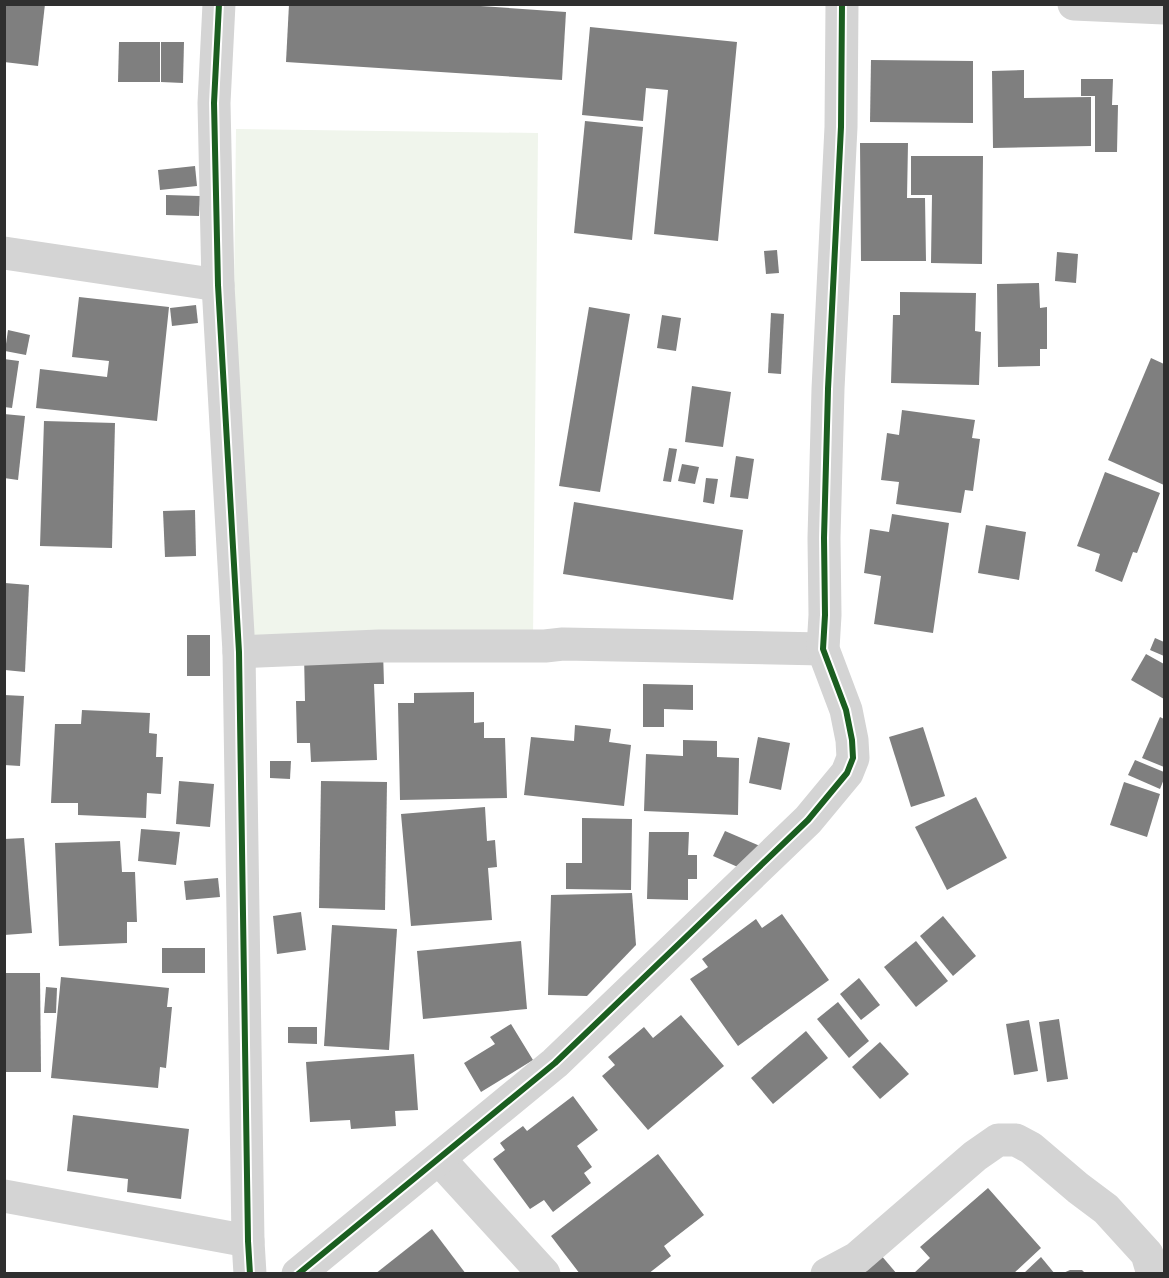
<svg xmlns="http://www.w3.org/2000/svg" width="1169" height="1278" font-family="'IBM Plex Sans',sans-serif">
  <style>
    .green { fill: #f0f5ec }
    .building { fill: #7f7f7f }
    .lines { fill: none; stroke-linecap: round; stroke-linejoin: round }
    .minor { stroke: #d4d4d4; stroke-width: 33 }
    .cycleway-casing { stroke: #fff; stroke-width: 10 }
    .cycleway { stroke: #1b5e20; stroke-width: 6 }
  </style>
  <rect width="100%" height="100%" fill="#fff"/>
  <polygon class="green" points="236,129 538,133 533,640 230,636"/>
  <g class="building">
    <polygon points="4,4 45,4 38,66 4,62"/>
    <polygon points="289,4 451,4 566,12 562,80 286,62"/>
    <polygon points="590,27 737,42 718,241 654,234 668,90 646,88 643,121 582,115"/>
    <polygon points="119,42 160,42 160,82 118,82"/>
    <polygon points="161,42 184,42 183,83 161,82"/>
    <polygon points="871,60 973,61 973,123 870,122"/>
    <polygon points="1024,70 1024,98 1091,97 1091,146 993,148 992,71"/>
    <polygon points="1081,79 1113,79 1112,105 1118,105 1117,152 1095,152 1095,96 1081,96"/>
    <polygon points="585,121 643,127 632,240 574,233"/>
    <polygon points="860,143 908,143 907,198 925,198 926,261 861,261"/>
    <polygon points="911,156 983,156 982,264 931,263 932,195 911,195"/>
    <polygon points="195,166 197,186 160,190 158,170"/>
    <polygon points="166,195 200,196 199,216 166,215"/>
    <polygon points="777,250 779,273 766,274 764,251"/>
    <polygon points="1057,252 1078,254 1076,283 1055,281"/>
    <polygon points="1039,283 1040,308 1047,307 1047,349 1040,349 1040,366 998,367 997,284"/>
    <polygon points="900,292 976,293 975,331 981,332 979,385 891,383 893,315 900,315"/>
    <polygon points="79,297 169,307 157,421 36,408 40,369 107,377 109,361 72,357"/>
    <polygon points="196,305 198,323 172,326 170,308"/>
    <polygon points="589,307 630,314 600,492 559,486"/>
    <polygon points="771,313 784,314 781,374 768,373"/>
    <polygon points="662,315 681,318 676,351 657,348"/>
    <polygon points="8,330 30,335 26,355 5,351"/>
    <polygon points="1151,358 1164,364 1164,485 1108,460"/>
    <polygon points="4,359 19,361 12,408 4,407"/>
    <polygon points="692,386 731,392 723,447 685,442"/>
    <polygon points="902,410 975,420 972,438 980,439 973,491 965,490 961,513 896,504 899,482 881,480 887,433 899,435"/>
    <polygon points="4,414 25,416 18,480 4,478"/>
    <polygon points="44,421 115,423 112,548 40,546"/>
    <polygon points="669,448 677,449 671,482 663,481"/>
    <polygon points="736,456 754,459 748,499 730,497"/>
    <polygon points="682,464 699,467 695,484 678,481"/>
    <polygon points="1105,472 1160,493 1137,553 1133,552 1122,582 1095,571 1100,554 1077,546"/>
    <polygon points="706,478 718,479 714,504 703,502"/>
    <polygon points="574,502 743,530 733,600 563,574"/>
    <polygon points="195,510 196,556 165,557 163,511"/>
    <polygon points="892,514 949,523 933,633 874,624 881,576 864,573 870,529 889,532"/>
    <polygon points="986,525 1026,532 1019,580 978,573"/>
    <polygon points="5,583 29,585 25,672 5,670"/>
    <rect x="187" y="635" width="23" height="41"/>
    <polygon points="1155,638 1164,642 1164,656 1150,650"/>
    <polygon points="383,651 384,684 374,684 377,760 311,762 310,743 297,743 296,701 305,701 304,654"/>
    <polygon points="1146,654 1164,664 1164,699 1131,680"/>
    <polygon points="643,684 693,685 693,710 664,709 664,727 643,727"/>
    <polygon points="474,692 474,723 484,722 484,738 505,738 507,798 400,800 398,703 414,703 414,693"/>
    <polygon points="4,695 24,696 20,766 4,765"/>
    <polygon points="82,710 150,713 149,733 157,734 156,757 163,757 161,794 147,793 146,818 78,815 78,803 51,803 55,724 81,724"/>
    <polygon points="1160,717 1164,719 1164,767 1142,758"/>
    <polygon points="575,725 611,729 609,742 631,745 624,806 524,795 531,737 574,741"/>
    <polygon points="923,727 945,796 911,807 889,737"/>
    <polygon points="758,737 790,743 781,790 749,783"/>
    <polygon points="683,740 717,741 717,757 739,758 738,815 644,811 646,754 683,756"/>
    <polygon points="1135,760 1164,772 1164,779 1160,789 1128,775"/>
    <polygon points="270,761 291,761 290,779 270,778"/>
    <polygon points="179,781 214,784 210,827 176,824"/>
    <polygon points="321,781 387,782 385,910 319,908"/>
    <polygon points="1124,782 1160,794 1147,837 1110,825"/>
    <polygon points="976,797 1007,858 947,890 915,827"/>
    <polygon points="485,807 487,841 495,840 497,867 488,868 492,920 411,926 401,814"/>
    <polygon points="582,818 632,819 631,890 566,889 566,863 582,863"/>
    <polygon points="141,829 180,832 176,865 138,861"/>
    <polygon points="725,831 760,846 749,872 713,856"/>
    <polygon points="649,832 689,832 688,855 697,855 697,879 688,879 688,900 647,899"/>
    <polygon points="24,838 32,933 4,935 4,839"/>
    <polygon points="120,841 122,872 135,872 137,922 127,922 127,943 59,946 55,843"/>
    <polygon points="218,878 220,897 186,900 184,881"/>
    <polygon points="632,893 636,945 587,996 548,995 551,895"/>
    <polygon points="301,912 306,950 277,954 273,916"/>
    <polygon points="782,914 829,980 738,1046 690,979 708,967 702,959 756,919 762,928"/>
    <polygon points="943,916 976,956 953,976 920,936"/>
    <polygon points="332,925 397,929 389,1050 324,1046"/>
    <polygon points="521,941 527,1009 423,1019 417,951"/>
    <polygon points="916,941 948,981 916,1007 884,967"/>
    <rect x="162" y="948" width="43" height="25"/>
    <polygon points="4,973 40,973 41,1072 4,1072"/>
    <polygon points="61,977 169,988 167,1007 172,1007 166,1068 160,1067 158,1088 51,1078"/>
    <polygon points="859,978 880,1005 861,1020 840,994"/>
    <polygon points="46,987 57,988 56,1013 44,1013"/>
    <polygon points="838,1002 869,1041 849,1058 817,1019"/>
    <polygon points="681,1015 724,1066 648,1130 602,1076 615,1065 608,1057 644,1027 653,1038"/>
    <polygon points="1059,1019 1068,1079 1047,1082 1039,1022"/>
    <polygon points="1029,1020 1038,1071 1014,1075 1006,1024"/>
    <polygon points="511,1024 533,1060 481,1092 464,1063 495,1044 490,1037"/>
    <polygon points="288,1027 317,1027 317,1044 288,1043"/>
    <polygon points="806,1031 828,1058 773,1104 751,1078"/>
    <polygon points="880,1042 909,1074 880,1099 852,1067"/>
    <polygon points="414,1054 418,1110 395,1111 396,1126 351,1129 350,1120 310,1122 306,1062"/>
    <polygon points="573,1096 598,1130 577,1146 592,1167 584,1173 591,1183 553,1212 544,1200 530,1209 493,1159 505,1150 500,1143 523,1126 527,1131"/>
    <polygon points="73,1115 189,1129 181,1199 127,1192 128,1179 67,1171"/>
    <polygon points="658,1154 704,1215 664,1246 671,1256 648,1274 580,1274 551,1236"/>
    <polygon points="988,1188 1041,1248 1013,1274 913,1274 930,1258 920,1247"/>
    <polygon points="432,1229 466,1274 375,1274"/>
    <polygon points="880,1254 897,1274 858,1274"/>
    <polygon points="1041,1257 1055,1274 1023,1274"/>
    <polygon points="1070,1270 1082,1270 1086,1274 1061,1274"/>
  </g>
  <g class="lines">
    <g class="minor">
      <polyline points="219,4 214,103 218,285 239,652 248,1241 250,1274"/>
      <polyline points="1074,4 1164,8"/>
      <polyline points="4,253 218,285"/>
      <polyline points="239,652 379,646 545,646 563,644 823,649"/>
      <polyline points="439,1159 544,1274"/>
      <polyline points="4,1196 248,1241"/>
      <polyline points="298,1274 555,1063 808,820 847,773 853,758 852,740 846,710 823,649 825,615 824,538 828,389 841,127 842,4"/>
      <polyline points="827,1274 857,1258 975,1156 998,1140 1016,1140 1031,1148 1078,1188 1106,1209 1147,1254 1153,1274"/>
    </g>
    <defs>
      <g id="cycleway">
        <polyline points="219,4 214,103 218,285 239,652 248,1241 250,1274"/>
        <polyline points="298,1274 555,1063 808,820 847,773 853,758 852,740 846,710 823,649 825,615 824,538 828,389 841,127 842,4"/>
      </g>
    </defs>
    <use href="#cycleway" class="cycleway-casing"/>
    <use href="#cycleway" class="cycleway"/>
  </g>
  <rect width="1169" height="1278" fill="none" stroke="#2f2f2f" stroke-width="12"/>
</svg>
